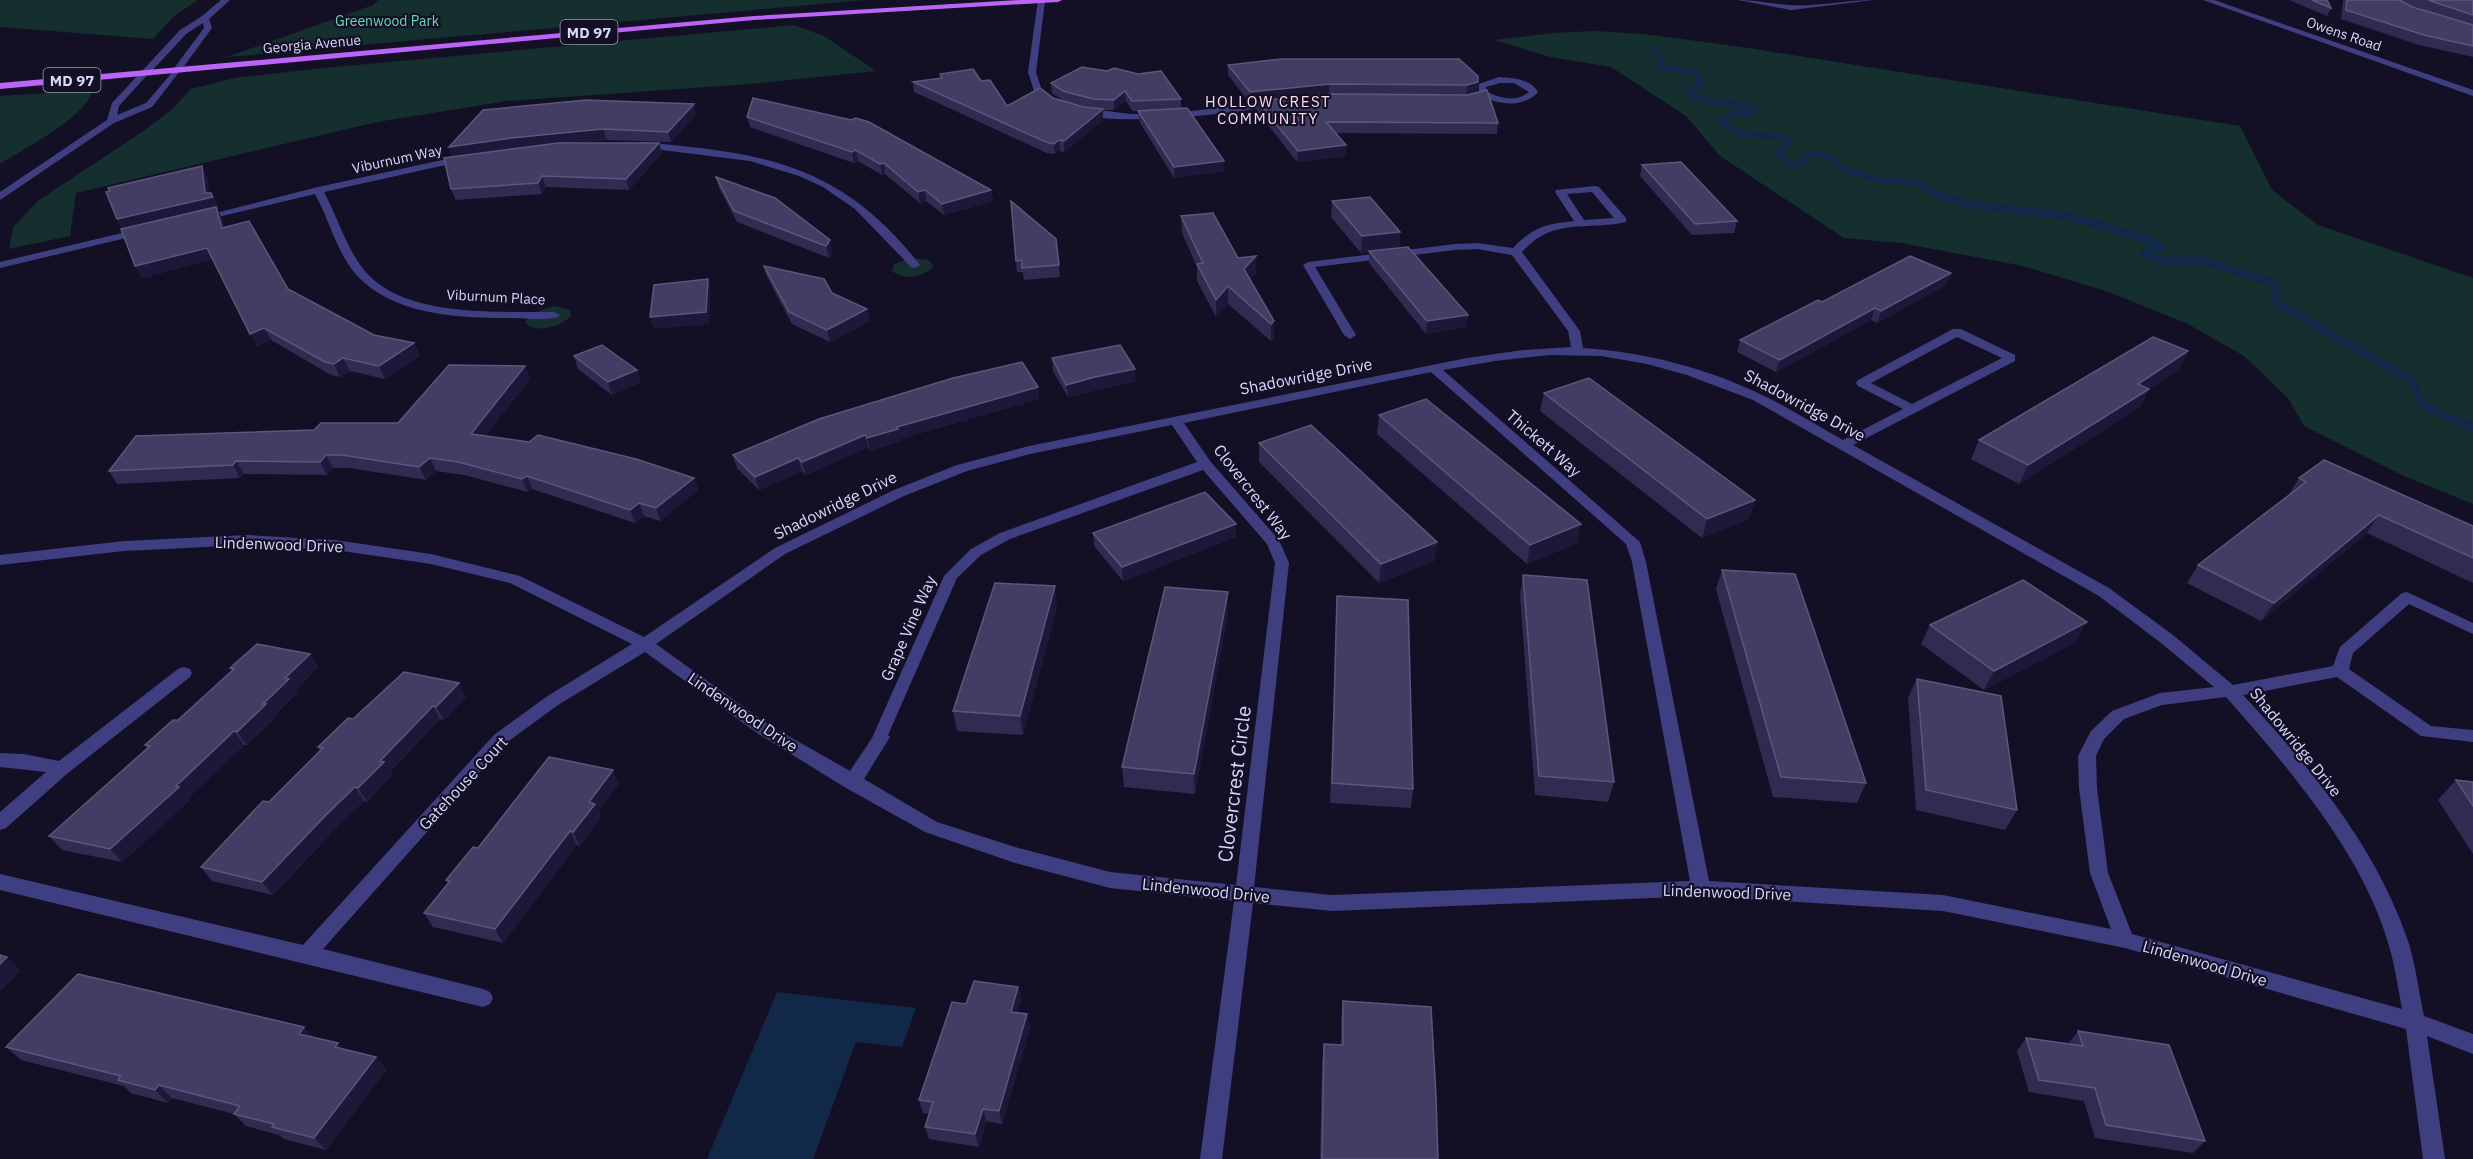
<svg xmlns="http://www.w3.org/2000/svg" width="2473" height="1159" font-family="'IBM Plex Sans',sans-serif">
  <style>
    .green { fill: #142f2d }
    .water { fill: #112848 }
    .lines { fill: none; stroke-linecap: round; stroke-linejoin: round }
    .stream-far2 { stroke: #112848; stroke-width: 6 }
    .stream-far1 { stroke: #112848; stroke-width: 8 }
    .stream { stroke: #112848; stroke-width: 10 }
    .minor { fill: #3f3e81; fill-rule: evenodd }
    .tertiary { fill: #3f3e81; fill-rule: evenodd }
    .primary { fill: #bb64f6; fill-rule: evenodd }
    .wall { fill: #312b52; fill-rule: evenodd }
    .shaded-wall { fill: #1d1838 }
    .building { fill: #433d64; stroke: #5b567c; stroke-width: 1.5 }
    .labels { text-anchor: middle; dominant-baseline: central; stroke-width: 4.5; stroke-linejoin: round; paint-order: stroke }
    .far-park-label { font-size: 14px; fill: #66d9b9; stroke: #131025 }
    .far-street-label { font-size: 14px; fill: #dad7fd; stroke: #131025 }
    .shield { fill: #131025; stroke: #9e9bbc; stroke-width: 1.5 }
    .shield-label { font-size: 15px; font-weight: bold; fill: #dad7fd }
    .far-neighbourhood-label { font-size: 15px; letter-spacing: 1.5px; fill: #fdd9f1; stroke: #131025 }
    .street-label { font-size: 16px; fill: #dad7fd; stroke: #131025 }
    .near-street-label { font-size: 20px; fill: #dad7fd; stroke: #131025 }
  </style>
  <rect width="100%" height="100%" fill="#131025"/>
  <g class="green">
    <polygon points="0,0 198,0 174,16 153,39 0,27"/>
    <polygon points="378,0 865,0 227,57 373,5"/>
    <polygon points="794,25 824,36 876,71 750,84 507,101 377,122 76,193 70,236 9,249 13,227 39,200 145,130 171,110 191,89 235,78 323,68"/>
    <polygon points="1595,31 1644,34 1742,47 2240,126 2272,190 2318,225 2473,278 2473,504 2404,476 2304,426 2288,398 2244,356 2188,324 2109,292 2023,266 1901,243 1844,238 1720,156 1686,116 1611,67 1550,57 1495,40 1552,33"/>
    <path d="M93,90C86,117 24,149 0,164V96Z"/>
    <path d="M911,258L928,260L933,265L932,268C921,278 903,280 892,271L894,264Z"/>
    <path d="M554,306L570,310L571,316C560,327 538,334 525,323L530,314Z"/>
  </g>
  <polygon class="water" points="777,992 916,1008 902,1047 856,1042 813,1159 707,1159"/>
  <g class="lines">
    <path class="stream-far2" d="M1652,48L1663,61L1658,67L1694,71L1702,85L1688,91C1699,105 1723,100 1738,104C1744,105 1750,109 1756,111L1750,114L1732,113L1720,122L1741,133L1790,139L1778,154L1788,164H1800L1809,154H1821L1834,159L1840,168L1878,180L1917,182L1922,185"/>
    <path class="stream-far1" d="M1919,184C1966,214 2019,206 2070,217C2097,223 2124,233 2150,240L2162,246L2144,253L2152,258L2166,262L2194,260L2211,263L2274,283L2277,303L2413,381L2422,405L2472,427"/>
    <polyline class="stream" points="2469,425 2473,427"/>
    <g class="minor">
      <polygon points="221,0 230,0 209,19 212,28 179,73 172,71 204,28 203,23 186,34 148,75 142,75 142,71 180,30 202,16"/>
      <polygon points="1038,0 1045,1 1036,72 1041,88 1058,101 1054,104 1034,91 1028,72"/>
      <path d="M1738,0C1756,0 1772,4 1789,5C1814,7 1847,0 1874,0L1791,10Z"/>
      <path d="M1499,77C1512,78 1532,79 1538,92C1523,109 1497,105 1479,94V84ZM1500,83H1514L1529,92C1517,102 1500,99 1486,91V87Z"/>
      <path d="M1275,100L1279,103L1278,105C1244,112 1106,129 1080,112C1088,107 1119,113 1131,114C1179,115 1227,106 1275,100Z"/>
      <path d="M641,142C764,153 840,163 920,265L915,268L911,267L855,209L823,187L799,176L750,161L638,147V143Z"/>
      <path d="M465,155L470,158L468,160L324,192C337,216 345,244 361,266C399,319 496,311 554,312L560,315L558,317C544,321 527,318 512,318C459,318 391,316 354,272C336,250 329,219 315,194L201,221L196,218L318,187Z"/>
      <path d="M1595,186L1599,187L1626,218V222C1585,231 1553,217 1522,252L1580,331L1583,348C1644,352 1707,368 1762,395C1790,408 1816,425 1843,440L1903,409L1858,386L1856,383L1858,380L1953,329H1961L2015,355V361L1853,445L2109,588L2173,635L2233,685L2333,666L2340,647L2402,593L2407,592L2473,623V634L2409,604L2353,653L2349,669L2431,726L2473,730V742L2421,736L2337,677L2243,695C2310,767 2378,849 2409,944C2416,967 2419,993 2424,1016L2473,1034V1054L2427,1036L2445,1159H2423L2406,1029L2125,948L1943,911L1701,896L1332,911L1253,903L1222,1159H1200L1234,901L1110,888L1015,863L925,832L846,788L757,733L645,652L558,705L506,743L323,949L483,989L490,992L493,998L490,1004L483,1007L0,890V874L303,945L494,735L546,697L632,644L510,583L431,564L335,550L247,545L124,551L0,565V555L124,541L247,535L335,540L431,554L520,576L644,637L775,548L894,490L957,465L1029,446L1467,358L1523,350L1571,347L1568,331L1512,255L1477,249L1455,250L1315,267L1356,335L1350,339L1344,335L1303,265L1308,262L1455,244L1477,243L1513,248C1533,227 1546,224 1574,221L1555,192L1556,190ZM1592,192L1614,218L1584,220L1567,194ZM1957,337L2002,358L1912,404L1871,383ZM1550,355L1601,356L1647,364L1687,375L1753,400L2099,596L2161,643L2214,687L2160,693L2112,711L2091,731L2078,756L2079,788L2090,873L2111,929L1943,895L1709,881L1646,562L1640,542L1443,370L1495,361ZM1431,372L1626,544L1632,562L1690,881L1332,895L1254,887L1289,563L1279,540L1210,461L1184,423ZM1172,425L1197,462L1000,533L971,549L944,576L872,738L850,771L769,725L656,644L785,554L904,496L967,471L1030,454ZM1203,470L1267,544L1275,563L1236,885L1110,872L1015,847L937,822L864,779L890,737L888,735L957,578L981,555L1010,539ZM2226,697C2288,767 2364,855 2389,946C2395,966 2398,988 2402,1009L2132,934L2108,873L2097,788L2096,756L2104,739L2124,719L2162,705Z"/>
      <polygon points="143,228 147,229 147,233 0,268 0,262"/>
      <polygon points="184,667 190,669 192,673 190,677 68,773 6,828 0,830 0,812 46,772 0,767 0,753 24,754 59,761 178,669"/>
    </g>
    <g class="tertiary">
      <polygon points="2203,0 2214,0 2473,90 2473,96"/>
      <polygon points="176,68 180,71 152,107 114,123 0,200 0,192 107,120 112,103 142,71 149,73 119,106 117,115 146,103"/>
    </g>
    <polygon class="primary" points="1019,0 1062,0 1058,2 754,20 0,89 0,83 754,16"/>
  </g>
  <g class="wall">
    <polygon points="2289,0 2327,0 2331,8 2327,16"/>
    <path d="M2343,0H2473V57L2419,45L2341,19ZM2405,3L2440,15L2413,7Z"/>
    <polygon points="1228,65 1478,82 1477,92 1466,95 1329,94 1283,99 1498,123 1497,134 1335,133 1346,145 1345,156 1297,162 1257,111 1257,101 1249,102 1228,75"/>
    <polygon points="1082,67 1181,99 1181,109 1224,171 1174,178 1139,121 1138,111 1133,111 1126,101 1114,110 1103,110 1103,120 1064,152 1060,151 1055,154 1047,153 914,92 913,82 941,78 940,74 981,81 1007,106 1053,98 1084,107 1090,108 1064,101 1052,93 1051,83"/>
    <polygon points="696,114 671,142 607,140 570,143 659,143 662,153 629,190 546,187 542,194 456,200 451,189 452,157 449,147"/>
    <polygon points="747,117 991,190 993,201 944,215 926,201 920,203 885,174 882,175 858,161 854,163 750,127"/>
    <polygon points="1642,165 1737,221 1734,233 1692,235 1640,176"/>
    <polygon points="207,177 209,193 211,193 217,204 219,208 217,209 222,218 224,227 288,289 374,335 414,343 420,356 385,379 350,371 340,377 331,375 271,340 257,346 213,259 142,278 122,229 117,219"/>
    <polygon points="716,177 775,198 832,252 829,258 737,222 719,188"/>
    <polygon points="1332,201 1400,232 1399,248 1468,315 1466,327 1426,334 1369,263 1369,252 1361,253 1331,217"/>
    <polygon points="1181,216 1238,258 1256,273 1250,279 1274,321 1274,339 1271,341 1228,304 1216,317 1197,281 1197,267 1182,233"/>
    <polygon points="1056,239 1060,277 1024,280 1023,272 1017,272 1016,261"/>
    <polygon points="764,266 832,293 870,321 830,342 792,324 767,277"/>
    <polygon points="1951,273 1946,285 1877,323 1871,320 1776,372 1737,352 1740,340 1822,302"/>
    <polygon points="2188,351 2179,369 2149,389 2140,407 2019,484 1971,459 1979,440"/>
    <polygon points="574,356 641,382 612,395 578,369"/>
    <polygon points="1052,358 1136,381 1096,390 1068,397 1053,371"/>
    <polygon points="525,366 530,379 485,436 694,478 698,490 660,521 644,516 635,523 532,489 528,492 464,475 436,471 426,480 349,468 333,468 327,475 244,474 240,478 117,484 109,471 314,430 398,423"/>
    <polygon points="1544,393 1755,500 1749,519 1702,538 1540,411"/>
    <polygon points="1039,399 900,439 901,441 870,451 868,447 806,475 802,471 759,490 737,468 733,455"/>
    <polygon points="1379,415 1577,543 1527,564 1377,434"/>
    <polygon points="1259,443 1437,542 1434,561 1379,583 1259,462"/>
    <polygon points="2299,478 2473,526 2473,583 2367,533 2261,621 2187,583 2198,565 2288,496"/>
    <polygon points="1093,533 1236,537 1123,581 1094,546"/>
    <polygon points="1722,570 1866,783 1857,803 1773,797 1716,589"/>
    <polygon points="1523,575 1614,782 1608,802 1535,795 1520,595"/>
    <polygon points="1337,596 1413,789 1411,808 1330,803"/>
    <polygon points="1057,606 1023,735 957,731 953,711"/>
    <polygon points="1228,612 1195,794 1124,787 1122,767"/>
    <polygon points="1930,625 2076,642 1984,690 1921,644"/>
    <polygon points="310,654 318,667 296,690 298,692 274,716 275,718 247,745 244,745 188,798 190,800 122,862 62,850 49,836 147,748 145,745 178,720 232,671 230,668"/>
    <polygon points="1917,679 2017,810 2005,830 1916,810 1908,698"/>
    <polygon points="466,697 444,720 440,719 390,772 392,775 367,802 364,801 335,829 273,895 212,881 201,867 320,751 318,747 353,719"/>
    <polygon points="2456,780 2473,782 2473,854 2438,800"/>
    <polygon points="619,783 599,811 601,817 580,846 577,845 503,943 433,927 424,913 448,884 446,880 478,848"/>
    <polygon points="1018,987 1021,1000 1017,1013 1030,1028 1002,1124 986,1121 979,1147 929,1139 925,1127 929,1114 923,1113 919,1100 966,1004"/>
    <polygon points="1343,1001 1438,1159 1320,1159 1322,1063 1324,1044 1341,1045 1341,1020"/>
    <polygon points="304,1027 313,1037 338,1043 343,1049 376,1057 386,1070 326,1150 284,1139 279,1135 246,1126 234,1114 172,1098 168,1103 131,1093 124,1086 21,1060 6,1047"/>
    <polygon points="2078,1031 2205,1141 2193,1153 2095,1138 2084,1101 2029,1092 2017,1051 2026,1038 2068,1044"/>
  </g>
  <g class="shaded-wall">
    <polygon points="1478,82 1477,92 1466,95 1467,85"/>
    <polygon points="1330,84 1329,94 1249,102 1250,92"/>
    <polygon points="1125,91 1126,101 1114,110 1114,100"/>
    <polygon points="694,104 696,114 671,142 668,132"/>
    <polygon points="1103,109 1103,120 1064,152 1064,141"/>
    <polygon points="603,129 607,140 515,148 453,158 449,147 511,138"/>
    <polygon points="1059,140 1060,151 1055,154 1054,144"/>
    <polygon points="659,143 662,153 629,190 626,179"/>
    <polygon points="1346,145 1345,156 1297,162 1298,151"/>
    <polygon points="856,150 858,161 854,163 852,152"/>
    <polygon points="1224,161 1224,171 1174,178 1174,167"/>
    <polygon points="884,163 885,174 882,175 880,164"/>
    <polygon points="202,166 207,177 210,198 211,193 217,204 219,208 217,209 222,218 228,239 123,231 117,219 205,193"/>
    <polygon points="542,176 546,187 542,194 538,183"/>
    <polygon points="925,190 926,201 920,203 918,192"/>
    <polygon points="991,190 993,201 944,215 942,204"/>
    <polygon points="1400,232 1399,249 1361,253 1362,236"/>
    <polygon points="830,240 832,252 829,258 826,246"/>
    <polygon points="207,248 214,259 142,278 135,266"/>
    <polygon points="1256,256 1256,273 1244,286 1244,269"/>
    <polygon points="1951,273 1946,285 1877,323 1881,311"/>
    <polygon points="708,279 711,290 709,324 654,329 650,317"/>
    <polygon points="1228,286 1228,304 1216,317 1216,300"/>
    <polygon points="1875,308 1871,320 1776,372 1780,360"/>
    <polygon points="867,309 870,321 830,342 827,330"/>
    <polygon points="1468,315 1466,327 1426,334 1427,321"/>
    <polygon points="1274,321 1274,339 1271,341 1271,324"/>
    <polygon points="264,328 271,340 257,346 250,334"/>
    <polygon points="414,343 420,356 385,379 379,366"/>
    <polygon points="2188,351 2179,369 2134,399 2149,389 2140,407 2019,484 2028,465 2138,384"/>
    <polygon points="343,358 350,371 340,377 334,364"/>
    <polygon points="525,366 530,379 477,447 471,434"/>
    <polygon points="1135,369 1136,381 1096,390 1068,397 1066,385 1095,377"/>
    <polygon points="637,370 641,382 612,395 608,382"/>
    <polygon points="1038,387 1039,399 900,439 901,441 870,451 867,438 897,427"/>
    <polygon points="865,435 868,447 806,475 802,462"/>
    <polygon points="326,455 333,468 327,475 320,462"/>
    <polygon points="430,458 436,471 426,480 419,467"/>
    <polygon points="798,458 802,471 759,490 755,477"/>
    <polygon points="236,461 244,474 240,478 233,465"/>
    <polygon points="527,476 532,489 528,492 522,479"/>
    <polygon points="694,478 698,490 660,521 656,508"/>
    <polygon points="1755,500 1749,519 1702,538 1707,519"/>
    <polygon points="639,503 644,516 635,523 630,510"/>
    <polygon points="2379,515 2367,533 2261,621 2274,603"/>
    <polygon points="1236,524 1236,537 1123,581 1122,567"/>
    <polygon points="1581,524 1577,543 1527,564 1530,545"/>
    <polygon points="1437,542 1434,561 1379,583 1381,564"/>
    <polygon points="1055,586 1057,606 1023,735 1020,716"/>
    <polygon points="1228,592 1228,612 1195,794 1194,774"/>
    <polygon points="2087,622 2076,642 1984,690 1994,671"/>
    <polygon points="310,654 318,667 296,690 298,692 274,716 275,718 247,745 237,732 285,678"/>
    <polygon points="459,683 466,697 444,720 436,707"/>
    <polygon points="433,706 440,719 390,772 392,775 367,802 358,788 380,761"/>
    <polygon points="234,731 244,745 188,798 190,800 122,862 110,849"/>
    <polygon points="613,770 619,783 599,811 601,817 580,846 573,832 589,802"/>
    <polygon points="355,787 364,801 335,829 273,895 262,882 326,815"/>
    <polygon points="570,831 577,845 503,943 495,929"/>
    <polygon points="7,957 21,971 0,991 0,964"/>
    <polygon points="1018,987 1021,1000 1014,1025 1011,1012"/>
    <polygon points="1027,1014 1030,1028 1002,1124 999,1111"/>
    <polygon points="304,1027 315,1040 299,1034"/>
    <polygon points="338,1043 349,1056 335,1047"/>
    <polygon points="376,1057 386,1070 326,1150 314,1138"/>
    <polygon points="159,1085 172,1098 168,1103 155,1090"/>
    <polygon points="983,1109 986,1121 979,1147 975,1134"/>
  </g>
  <g class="building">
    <polygon points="2312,0 2327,0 2331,8"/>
    <polygon points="2347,0 2399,0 2413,7 2473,25 2473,46 2424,35 2346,10"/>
    <polygon points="2428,0 2473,0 2473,15"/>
    <polygon points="1282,59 1459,59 1478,76 1478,82 1467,85 1330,84 1250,92 1228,65"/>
    <polygon points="1082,67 1107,71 1114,68 1138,74 1161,71 1181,99 1132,101 1125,91 1114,100 1093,99 1063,91 1051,83"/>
    <polygon points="973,69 981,81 990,80 1007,106 1040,88 1053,98 1084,107 1103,109 1064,141 1059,140 1054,144 1046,142 913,82 942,78 940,74"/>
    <polygon points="1487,90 1498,123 1326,122 1346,145 1298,151 1257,101 1332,94 1467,95"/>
    <polygon points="753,98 851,120 856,118 869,122 991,190 942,204 925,190 918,192 884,163 880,164 856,150 852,152 747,117"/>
    <polygon points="586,100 694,104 668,132 603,129 511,138 449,147 483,110"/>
    <polygon points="1187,108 1224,161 1174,167 1138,111"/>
    <polygon points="558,143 659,143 626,179 542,176 538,183 451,189 444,158"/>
    <polygon points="1681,162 1737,221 1695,224 1642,165"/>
    <polygon points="202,166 205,193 211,193 213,197 117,219 106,192 110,191 108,188"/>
    <polygon points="716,177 775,198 830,240 826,246 734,211"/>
    <polygon points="1370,197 1400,232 1362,236 1332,201"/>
    <polygon points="1011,201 1056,239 1059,265 1022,268 1022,260 1016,261"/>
    <polygon points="216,207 222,228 249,221 288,289 374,335 414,343 379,366 343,358 334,364 325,362 264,328 250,334 207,248 135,266 121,229"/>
    <polygon points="1213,213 1238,258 1256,256 1244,269 1274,321 1271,324 1228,286 1216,300 1197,264 1203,263 1181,216"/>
    <polygon points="1408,247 1468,315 1427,321 1369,251"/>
    <polygon points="1910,256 1951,273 1881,311 1875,308 1780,360 1740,340 1818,300 1822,302"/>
    <polygon points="764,266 824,279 832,293 867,309 827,330 789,312"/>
    <polygon points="708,279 706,312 650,317 654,285"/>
    <polygon points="2153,337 2188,351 2138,384 2149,389 2028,465 1979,440"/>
    <polygon points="602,345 637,370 608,382 574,356"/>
    <polygon points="1120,345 1135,369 1095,377 1066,385 1052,358"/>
    <polygon points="1022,362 1038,387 897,427 898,429 867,438 865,435 802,462 798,458 755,477 733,455 819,419 953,378"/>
    <polygon points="449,365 525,366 471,434 529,442 538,435 636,459 694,478 656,508 639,503 630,510 527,476 522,479 458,462 430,458 419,467 342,455 326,455 320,462 236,461 233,465 109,471 136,436 314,430 321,423 398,423"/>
    <polygon points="1589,378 1755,500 1707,519 1544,393"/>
    <polygon points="1426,399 1581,524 1530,545 1379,415"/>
    <polygon points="1311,425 1437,542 1381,564 1259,443"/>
    <polygon points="2324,460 2473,526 2473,558 2379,515 2274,603 2198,565 2306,482 2299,478"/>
    <polygon points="1205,492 1236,524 1122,567 1093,533"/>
    <polygon points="1722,570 1795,574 1866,783 1781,777"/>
    <polygon points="1523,575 1587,580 1614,782 1539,776"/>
    <polygon points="2023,580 2087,622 1994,671 1930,625"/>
    <polygon points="995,583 1055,586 1020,716 953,711"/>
    <polygon points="1165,587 1228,592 1194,774 1122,767"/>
    <polygon points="1337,596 1408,600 1413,789 1332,783"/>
    <polygon points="257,644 310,654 285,678 289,679 263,704 266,704 237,732 234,731 176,786 179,787 110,849 49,836 150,746 145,745 173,720 178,720 234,669 230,668"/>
    <polygon points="404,672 459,683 436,707 433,706 380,761 384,762 358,788 355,787 326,815 262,882 201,867 263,801 269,802 323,748 318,747 348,718 353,719"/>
    <polygon points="1917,679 2001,696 2017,810 1926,790"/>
    <polygon points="549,757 613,770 589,802 595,804 573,832 570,831 495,929 424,913 450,881 446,880 473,847 478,848"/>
    <polygon points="2456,780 2473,782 2473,806"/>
    <polygon points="0,955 7,957 0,964"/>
    <polygon points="78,974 304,1027 299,1034 338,1043 335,1047 376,1057 314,1138 272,1127 274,1124 234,1114 240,1106 159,1085 155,1090 118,1080 121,1076 6,1047"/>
    <polygon points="974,981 1018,987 1011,1012 1027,1014 999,1111 983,1109 975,1134 925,1127 933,1102 919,1100 952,1002 966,1004"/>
    <polygon points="1343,1001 1431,1007 1436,1096 1438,1159 1322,1159 1324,1044 1343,1045"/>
    <polygon points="2078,1031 2169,1045 2205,1141 2106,1125 2095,1088 2039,1080 2026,1038 2083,1046"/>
  </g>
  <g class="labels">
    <g class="far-park-label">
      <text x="387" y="21">Greenwood Park</text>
    </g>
    <g class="far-street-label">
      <text transform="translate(2344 34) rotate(19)">Owens Road</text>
      <text transform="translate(312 44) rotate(-5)">Georgia Avenue</text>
      <text transform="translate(397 159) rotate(-12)">Viburnum Way</text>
      <text transform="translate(496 297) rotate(3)">Viburnum Place</text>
    </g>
    <g class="shield">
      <rect x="560.5" y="20" width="57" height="24" rx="4.5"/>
      <rect x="43.5" y="68" width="57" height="24" rx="4.5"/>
    </g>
    <g class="shield-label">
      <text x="589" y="32">MD 97</text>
      <text x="72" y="80">MD 97</text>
    </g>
    <g class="far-neighbourhood-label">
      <text x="1268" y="101">HOLLOW CREST<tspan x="1268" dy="17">COMMUNITY</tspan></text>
    </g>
    <g class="street-label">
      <text transform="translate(1306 376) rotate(-11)">Shadowridge Drive</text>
      <text transform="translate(1805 405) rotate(28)">Shadowridge Drive</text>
      <text transform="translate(1544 443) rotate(41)">Thickett Way</text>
      <text transform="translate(1253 492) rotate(52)">Clovercrest Way</text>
      <text transform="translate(835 505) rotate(-26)">Shadowridge Drive</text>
      <text transform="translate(279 544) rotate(2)">Lindenwood Drive</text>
      <text transform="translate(908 628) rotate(-66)">Grape Vine Way</text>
      <text transform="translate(743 712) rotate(34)">Lindenwood Drive</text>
      <text transform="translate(2296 742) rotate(51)">Shadowridge Drive</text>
      <text transform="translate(463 783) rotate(-47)">Gatehouse Court</text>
      <text transform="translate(1206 890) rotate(6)">Lindenwood Drive</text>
      <text transform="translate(1727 892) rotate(2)">Lindenwood Drive</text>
      <text transform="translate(2205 963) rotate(16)">Lindenwood Drive</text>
    </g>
    <g class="near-street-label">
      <text transform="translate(1234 784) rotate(-83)">Clovercrest Circle</text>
    </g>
  </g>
</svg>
